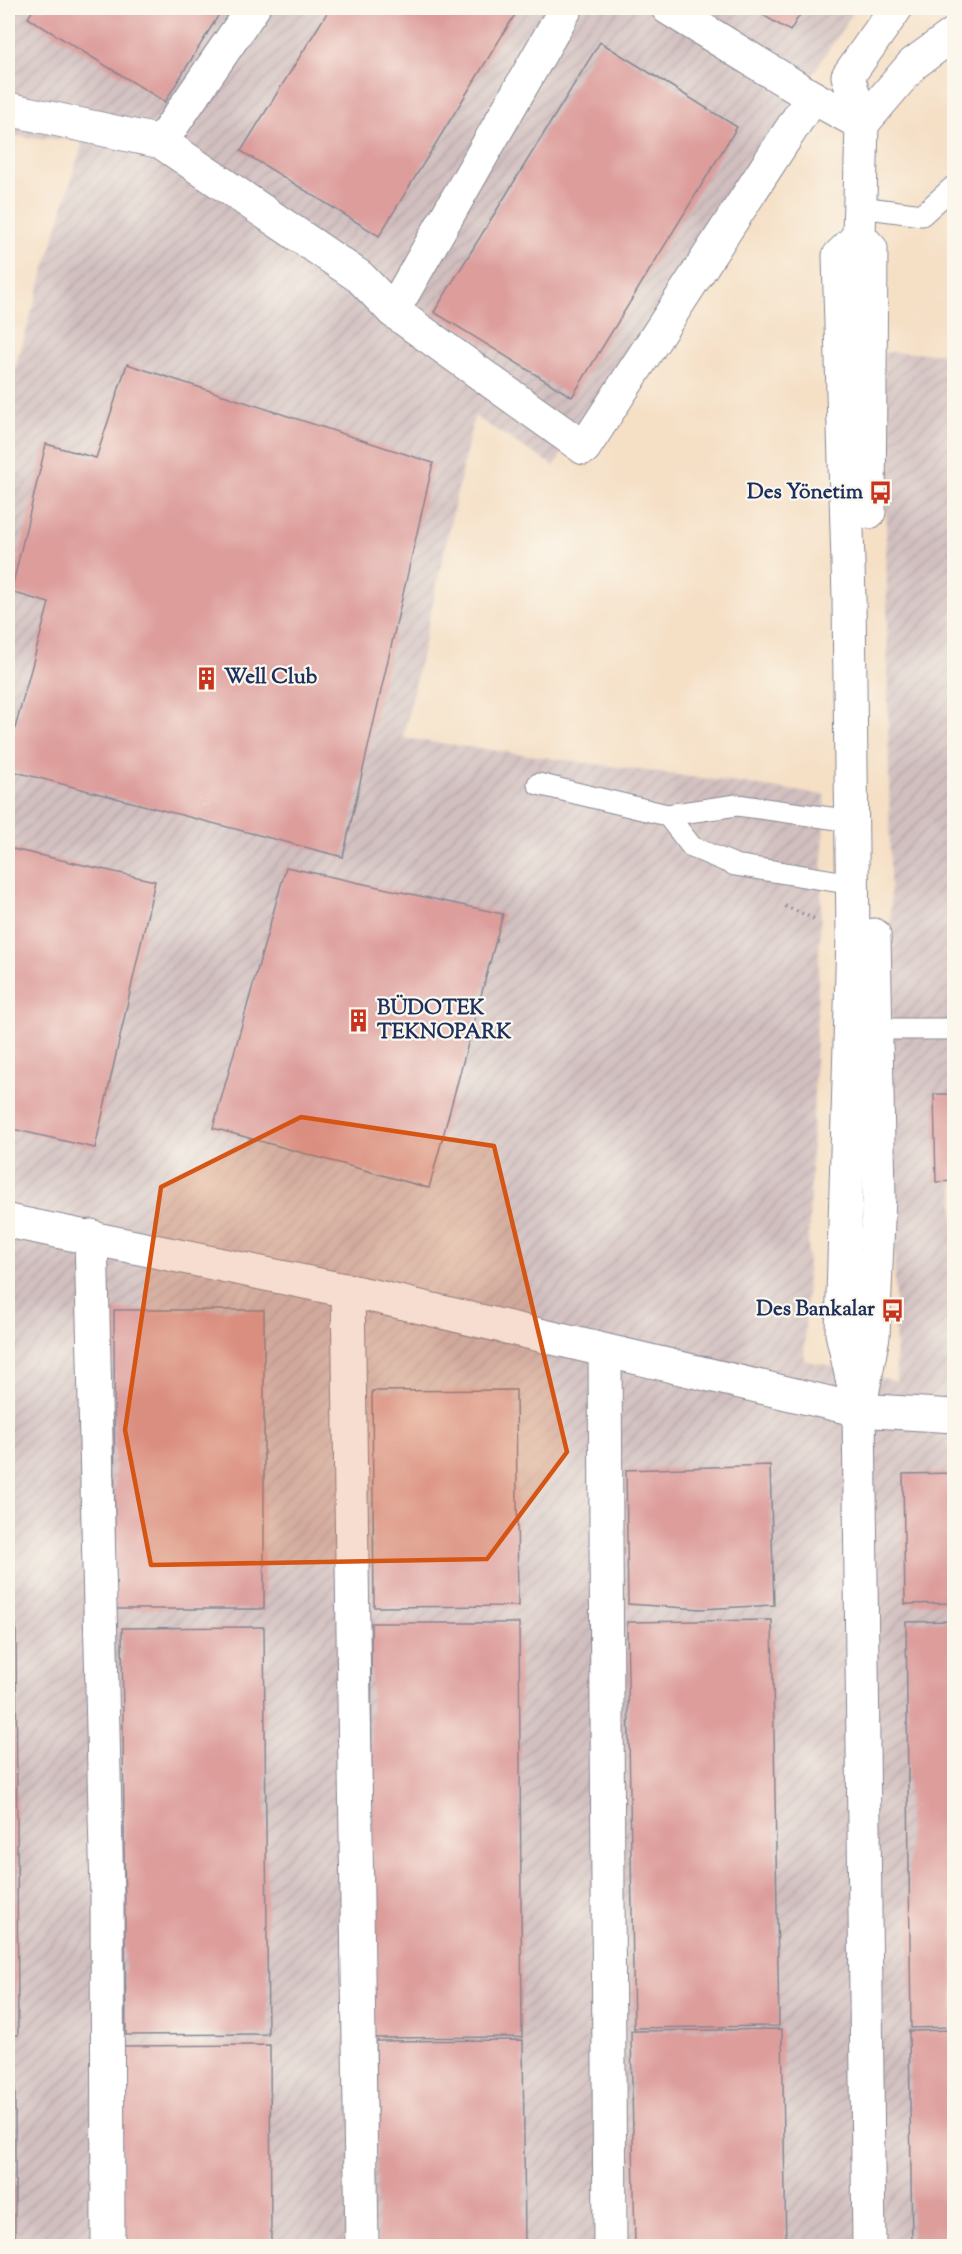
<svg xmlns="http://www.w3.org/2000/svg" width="962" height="2254" font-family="'Sorts Mill Goudy',serif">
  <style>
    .industrial { fill: url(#industrial-furrows) }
    .building { fill: #dd9d9b }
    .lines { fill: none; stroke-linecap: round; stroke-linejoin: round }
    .service-casing { stroke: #888792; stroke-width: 23 }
    .minor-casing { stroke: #888792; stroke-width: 35 }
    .path { stroke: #888792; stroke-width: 4; stroke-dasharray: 1.5 4.5; stroke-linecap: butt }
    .service { stroke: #fff; stroke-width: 21 }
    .minor { stroke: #fff; stroke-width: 33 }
    .marked { fill: #d45514; fill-opacity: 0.2; stroke: #d45514; stroke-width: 4.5; stroke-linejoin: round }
    .labels { text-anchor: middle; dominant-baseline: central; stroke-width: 4.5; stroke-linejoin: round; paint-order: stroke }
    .poi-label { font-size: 21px; font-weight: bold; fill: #1b2f5e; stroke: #fbf7ec; text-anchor: end }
  </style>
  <defs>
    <pattern id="industrial-furrows" width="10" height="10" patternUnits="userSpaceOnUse" patternTransform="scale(1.5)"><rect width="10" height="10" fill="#d1bfbf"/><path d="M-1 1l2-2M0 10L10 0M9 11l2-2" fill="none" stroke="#b3a4a7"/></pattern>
  </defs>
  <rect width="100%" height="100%" fill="#fbf7ec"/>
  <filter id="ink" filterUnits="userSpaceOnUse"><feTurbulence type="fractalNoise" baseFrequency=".0167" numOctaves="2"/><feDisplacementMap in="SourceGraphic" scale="12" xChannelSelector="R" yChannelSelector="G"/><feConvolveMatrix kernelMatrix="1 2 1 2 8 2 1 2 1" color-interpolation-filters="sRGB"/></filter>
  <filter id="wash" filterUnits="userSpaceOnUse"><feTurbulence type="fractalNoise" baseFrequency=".008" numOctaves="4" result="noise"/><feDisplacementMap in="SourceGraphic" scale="24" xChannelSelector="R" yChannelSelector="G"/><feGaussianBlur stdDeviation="1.35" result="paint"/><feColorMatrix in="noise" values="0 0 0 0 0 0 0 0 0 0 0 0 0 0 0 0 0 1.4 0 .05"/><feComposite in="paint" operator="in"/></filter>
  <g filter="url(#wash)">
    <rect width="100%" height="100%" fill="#f5dfc5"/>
    <polygon class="industrial" points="8,8 856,8 554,466 474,416 403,738 825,795 804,1360 896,1381 884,352 954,354 954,2246 8,2246 8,392 83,141 8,136"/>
    <g id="blocks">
      <g class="building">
        <polygon points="34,8 223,8 165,102 28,18"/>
        <polygon points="330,8 519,8 379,236 241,151"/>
        <polygon points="751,8 804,8 790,31"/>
        <polygon points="600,42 737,127 572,397 434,312"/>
        <polygon points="127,364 433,463 343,857 8,770 8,754 49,603 11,592 46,444 96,458"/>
        <polygon points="8,848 155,881 95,1148 8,1128"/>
        <polygon points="286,867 503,914 429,1188 213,1128"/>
        <polygon points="934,1094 954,1094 954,1181 936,1182"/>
        <polygon points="114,1310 264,1310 264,1609 115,1609"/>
        <polygon points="516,1390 518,1606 374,1607 372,1391"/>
        <polygon points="770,1465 774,1605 701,1609 628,1604 626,1470"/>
        <polygon points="954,1473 954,1603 905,1604 903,1474"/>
        <polygon points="8,1475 13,1609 8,1610"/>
        <polygon points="772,1620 779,2026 634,2028 627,1622"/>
        <polygon points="954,1621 954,2027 911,2028 906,1622"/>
        <polygon points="371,1623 519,1623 522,2037 373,2038"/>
        <polygon points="8,1625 16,1625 18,2035 8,2036"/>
        <polygon points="264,1627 268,2034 126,2035 122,1628"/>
        <polygon points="782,2029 786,2246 635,2246 631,2031"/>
        <polygon points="954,2030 954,2246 912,2246 909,2031"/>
        <polygon points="523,2040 525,2246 378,2246 376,2041"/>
        <polygon points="270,2045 271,2246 123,2246 122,2046"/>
        <rect x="8" y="2058" width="7" height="188"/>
      </g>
    </g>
  </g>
  <g filter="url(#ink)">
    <use href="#blocks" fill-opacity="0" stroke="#888792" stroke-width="1.5"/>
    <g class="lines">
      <defs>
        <g id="service">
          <polyline points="860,207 922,215 954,186"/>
          <polyline points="538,784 667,815 737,805 852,821"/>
          <polyline points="667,815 692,847 735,865 853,884"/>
          <polyline points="876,1029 954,1029"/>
        </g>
        <g id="minor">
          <polyline points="668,8 812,97 862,124"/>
          <polyline points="8,109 161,142 360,277 393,311 584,448 812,97"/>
          <polyline points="862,124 913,64 954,34"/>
          <polyline points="161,142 253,8"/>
          <polyline points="859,236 839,256 849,598 853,936 842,1333 859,1410 869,2246"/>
          <polyline points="393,311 566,8"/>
          <polyline points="869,512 871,249 859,236 862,124 848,76 896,8"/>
          <polyline points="8,1221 378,1297 859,1410 954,1416"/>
          <polyline points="91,1236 107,1895 108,2246"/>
          <polyline points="348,1290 362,2246"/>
          <polyline points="605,1352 610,2246"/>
          <polyline points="862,1395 873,1336 879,1197 874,935"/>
        </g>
      </defs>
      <use href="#service" class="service-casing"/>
      <use href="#minor" class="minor-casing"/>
      <polyline class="path" points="785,906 817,920"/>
      <use href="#service" class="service"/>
      <use href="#minor" class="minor"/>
    </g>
  </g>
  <path class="marked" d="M301,1117L494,1146L567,1452L487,1559L151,1565L125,1430L161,1187Z"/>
  <defs>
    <symbol id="bus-bare" viewBox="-9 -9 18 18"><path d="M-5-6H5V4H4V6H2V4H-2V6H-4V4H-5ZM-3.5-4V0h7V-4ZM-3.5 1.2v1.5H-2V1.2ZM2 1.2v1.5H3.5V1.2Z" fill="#c8321e" stroke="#fbf7ec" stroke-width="2.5" paint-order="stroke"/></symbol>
    <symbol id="building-bare" viewBox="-9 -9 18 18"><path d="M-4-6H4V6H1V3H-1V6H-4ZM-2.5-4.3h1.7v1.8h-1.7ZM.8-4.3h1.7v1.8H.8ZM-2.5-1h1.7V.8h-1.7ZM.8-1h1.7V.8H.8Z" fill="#c8321e" stroke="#fbf7ec" stroke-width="2.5" paint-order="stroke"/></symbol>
  </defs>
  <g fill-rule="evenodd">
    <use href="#bus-bare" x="864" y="476" width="33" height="33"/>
    <use href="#building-bare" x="190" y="662" width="33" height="33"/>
    <use href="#building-bare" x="342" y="1004" width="33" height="33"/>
    <use href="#bus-bare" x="876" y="1294" width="33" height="33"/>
  </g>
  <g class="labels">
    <g class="poi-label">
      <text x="863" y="493">Des Yönetim</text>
      <text x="224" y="678" text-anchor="start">Well Club</text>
      <text x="377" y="1009" text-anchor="start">BÜDOTEK<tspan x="377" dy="24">TEKNOPARK</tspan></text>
      <text x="875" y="1310">Des Bankalar</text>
    </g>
  </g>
  <rect width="962" height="2254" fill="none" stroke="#fbf7ec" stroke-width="30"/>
</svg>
